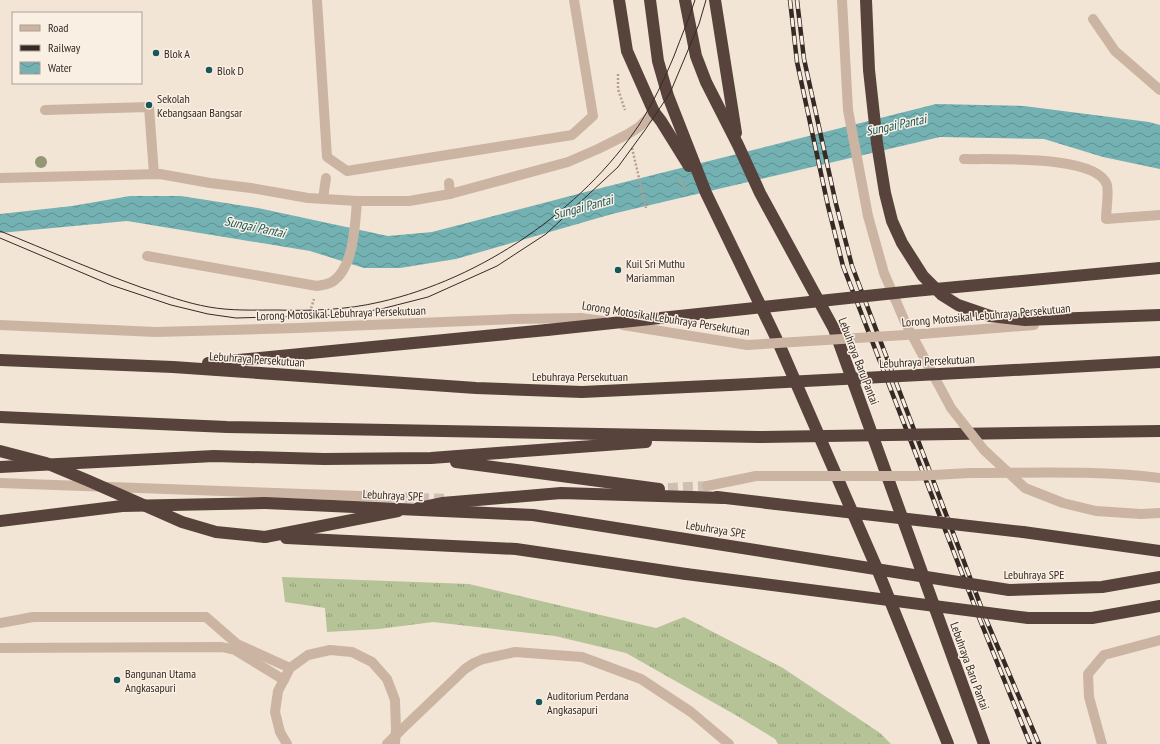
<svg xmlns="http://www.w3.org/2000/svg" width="1160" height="744" font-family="'PT Sans Narrow',sans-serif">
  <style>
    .grass { fill: url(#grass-tufts) }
    .water { fill: url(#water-waves) }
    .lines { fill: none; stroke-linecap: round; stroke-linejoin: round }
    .minor-tunnel { stroke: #cdc0b3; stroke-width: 10; stroke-dasharray: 10 5; stroke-linecap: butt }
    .path { stroke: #b79e8c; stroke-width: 2.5; stroke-dasharray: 2 2; stroke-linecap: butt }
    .minor { stroke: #ccb4a2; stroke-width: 10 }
    .highway { stroke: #57433b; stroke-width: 12 }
    .tram { stroke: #352a25; stroke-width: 1 }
    .rail-casing { stroke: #352a25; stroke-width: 4.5 }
    .rail { stroke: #faefe3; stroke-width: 3; stroke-dasharray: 9; stroke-linecap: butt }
    .minor-bridge { stroke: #ccb4a2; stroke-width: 10 }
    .highway-bridge { stroke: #57433b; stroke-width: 12 }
    .tree { fill: #949676 }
    .poi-dot { fill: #17575a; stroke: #faefe3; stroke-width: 1.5 }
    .labels { text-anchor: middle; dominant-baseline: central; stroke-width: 3; stroke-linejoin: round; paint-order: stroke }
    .poi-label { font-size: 12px; fill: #352a25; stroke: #faefe3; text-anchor: start }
    .street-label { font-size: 12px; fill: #352a25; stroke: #faefe3 }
    .water-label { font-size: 13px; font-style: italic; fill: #17575a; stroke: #faefe3 }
  </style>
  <defs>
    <pattern id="grass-tufts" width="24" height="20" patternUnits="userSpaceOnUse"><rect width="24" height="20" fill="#b5c396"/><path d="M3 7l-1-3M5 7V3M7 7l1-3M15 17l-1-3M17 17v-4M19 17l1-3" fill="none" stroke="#949f7a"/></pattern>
    <pattern id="water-waves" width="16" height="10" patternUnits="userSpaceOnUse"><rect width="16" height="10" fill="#73b1b2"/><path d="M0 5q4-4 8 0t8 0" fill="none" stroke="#5f9091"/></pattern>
  </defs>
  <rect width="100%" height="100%" fill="#f3e5d6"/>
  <polygon class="grass" points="282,577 469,584 656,628 684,617 783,668 880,733 891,744 778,744 775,739 739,717 626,653 555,636 433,622 379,629 327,632 325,608 285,602"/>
  <polygon class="water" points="936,104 1024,106 1149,122 1160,125 1160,169 1103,157 1044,139 940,137 612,214 456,259 400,268 364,268 310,251 127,221 0,233 0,214 72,206 130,196 181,196 258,208 388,236 432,232 597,189"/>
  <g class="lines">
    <g class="minor-tunnel">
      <polyline points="653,489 707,486"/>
      <polyline points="389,497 449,499"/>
    </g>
    <g class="path">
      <polyline points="618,74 618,89 625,110"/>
      <polyline points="632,148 646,208"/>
      <polyline points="679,179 686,190"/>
      <polyline points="310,312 314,299"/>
    </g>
    <g class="minor">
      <polyline points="317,0 327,157 347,171 572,135 593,116 574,0"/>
      <polyline points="842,0 848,110 868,216"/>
      <polyline points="1093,19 1115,51 1160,90"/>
      <polyline points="45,110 149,107 154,174"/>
      <path d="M964,159C992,160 1097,154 1107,185C1109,192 1106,211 1106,219L1160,215"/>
      <polyline points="0,178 160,174 210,183 251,188 308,198 357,201 409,201 450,194 568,162 598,149 628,134 639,127 654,112"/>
      <polyline points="449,183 450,194"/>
      <polyline points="323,199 326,178"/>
      <path d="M147,256L317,286C322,285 329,284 332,282C354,268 355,225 357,201"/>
      <polyline points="0,325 156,332 297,328 515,319 581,318 603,321"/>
      <polyline points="623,325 747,345"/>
      <polyline points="921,334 1034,325"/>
      <path d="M970,473C1033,473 1097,470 1160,478"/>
      <polyline points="0,483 389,497"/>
      <polyline points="707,486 756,476"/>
      <polyline points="0,623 33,617 206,617 237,644 290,668"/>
      <polyline points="0,648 222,647 235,650 284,680"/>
      <polyline points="399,732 465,669 474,663 483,659 515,652 582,657 641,679 691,712 729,744"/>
      <polyline points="287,744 280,732 275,712 278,691 290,668 308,655 330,650 352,652 372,662 387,679 395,700 396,729 395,744"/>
      <polyline points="1102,744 1089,697 1088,674 1104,655 1160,640"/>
    </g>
    <g class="highway">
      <polyline points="619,0 627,51 654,112 661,121 689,166"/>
      <polyline points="650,0 658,61 668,96 706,193 779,344 878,571 948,744"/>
      <polyline points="685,0 696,56 706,82 738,145 760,193 834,329 984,744"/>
      <polyline points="715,0 736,133"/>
      <polyline points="914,291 1160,268"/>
      <polyline points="0,360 173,367 476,388 582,392 730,385"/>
      <polyline points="208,363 547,330"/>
      <polyline points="978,372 1160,362"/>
      <polyline points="0,417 227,427 759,437"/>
      <polyline points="953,434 1160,431"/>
      <polyline points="456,462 659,489"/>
      <polyline points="0,467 214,456 324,459 431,458 646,442"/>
      <polyline points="717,497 776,504"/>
      <polyline points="418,508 442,503 561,493 724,498"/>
      <polyline points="0,521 122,506 265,503"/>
      <polyline points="1023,532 1160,551"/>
      <polyline points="265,537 398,511"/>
      <polyline points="286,538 516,549 686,574"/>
    </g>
    <g class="tram">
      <path d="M0,231C47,250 95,271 143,288C165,295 186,303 209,307C231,311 255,310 277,310C312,311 346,310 380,302C481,279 581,211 639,125C653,103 664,80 674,56C681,37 689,19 695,0"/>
      <polyline points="0,238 111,285 171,305 208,314 236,318 344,315 381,309 428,297 497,266 546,234 618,167 645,130 670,93 699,24 706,0"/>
    </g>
    <defs>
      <g id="rail">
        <polyline points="790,0 797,62 828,206 843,266 980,620 1030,744"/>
        <polyline points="797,0 804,59 836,204 852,266 985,617 1039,744"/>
      </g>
    </defs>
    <use href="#rail" class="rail-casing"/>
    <use href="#rail" class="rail"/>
    <g class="minor-bridge">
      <polyline points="868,216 884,273 905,322 951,408 984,450 1025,488 1063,503 1096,511 1141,514 1160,513"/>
      <polyline points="747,345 921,334"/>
      <polyline points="756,476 915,476 970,473"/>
      <polyline points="387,744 399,732"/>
    </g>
    <g class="highway-bridge">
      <polyline points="866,0 869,70 877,143 885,193 892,221 902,243 923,276 942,295 958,305 990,316 1025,320 1160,315"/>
      <polyline points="547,330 914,291"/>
      <polyline points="730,385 978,372"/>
      <polyline points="759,437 953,434"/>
      <polyline points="0,451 46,463 89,481 182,522 216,532 265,537"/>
      <polyline points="265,503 533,515 1009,590 1102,587 1160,577"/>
      <polyline points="776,504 1023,532"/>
      <polyline points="686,574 1028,618 1092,618 1160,606"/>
    </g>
  </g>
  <circle class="tree" cx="41" cy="162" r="6"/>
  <g class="poi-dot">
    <circle cx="156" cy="53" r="4"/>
    <circle cx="209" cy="70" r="4"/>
    <circle cx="149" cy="105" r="4"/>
    <circle cx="618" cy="270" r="4"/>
    <circle cx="117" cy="680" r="4"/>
    <circle cx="539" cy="702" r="4"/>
  </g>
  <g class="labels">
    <g class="poi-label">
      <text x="164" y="53">Blok A</text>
      <text x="217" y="70">Blok D</text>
      <text x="157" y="98">Sekolah<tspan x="157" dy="14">Kebangsaan Bangsar</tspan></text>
      <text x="626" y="263">Kuil Sri Muthu<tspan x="626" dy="14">Mariamman</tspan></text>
      <text x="125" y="673">Bangunan Utama<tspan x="125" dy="14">Angkasapuri</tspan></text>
      <text x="547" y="695">Auditorium Perdana<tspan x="547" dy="14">Angkasapuri</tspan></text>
    </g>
    <g class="street-label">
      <text transform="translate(341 313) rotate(-2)">Lorong Motosikal Lebuhraya Persekutuan</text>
      <text transform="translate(986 315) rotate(-5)">Lorong Motosikal Lebuhraya Persekutuan</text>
      <text transform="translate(666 318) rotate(9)">Lorong Motosikal Lebuhraya Persekutuan</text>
      <text transform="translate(257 359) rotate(4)">Lebuhraya Persekutuan</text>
      <text transform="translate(859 361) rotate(69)">Lebuhraya Baru Pantai</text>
      <text transform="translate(927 361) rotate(-3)">Lebuhraya Persekutuan</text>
      <text x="580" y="376">Lebuhraya Persekutuan</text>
      <text transform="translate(393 495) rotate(3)">Lebuhraya SPE</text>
      <text transform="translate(716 529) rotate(9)">Lebuhraya SPE</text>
      <text x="1034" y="574">Lebuhraya SPE</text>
      <text transform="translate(970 666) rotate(70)">Lebuhraya Baru Pantai</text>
    </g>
    <g class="water-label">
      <text transform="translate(896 125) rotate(-12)">Sungai Pantai</text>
      <text transform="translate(583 207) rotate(-15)">Sungai Pantai</text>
      <text transform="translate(255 227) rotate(12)">Sungai Pantai</text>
    </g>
  </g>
  <rect x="12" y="12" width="130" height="72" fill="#faefe3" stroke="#aba097"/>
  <rect x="20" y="25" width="20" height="6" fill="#ccb4a2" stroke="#aba097"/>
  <text x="48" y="32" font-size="12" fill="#352a25">Road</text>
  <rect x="20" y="45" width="20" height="6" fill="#352a25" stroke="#aba097"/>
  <text x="48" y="52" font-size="12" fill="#352a25">Railway</text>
  <rect x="20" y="62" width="20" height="12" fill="url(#water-waves)" stroke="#aba097"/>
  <text x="48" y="72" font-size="12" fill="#352a25">Water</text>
</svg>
